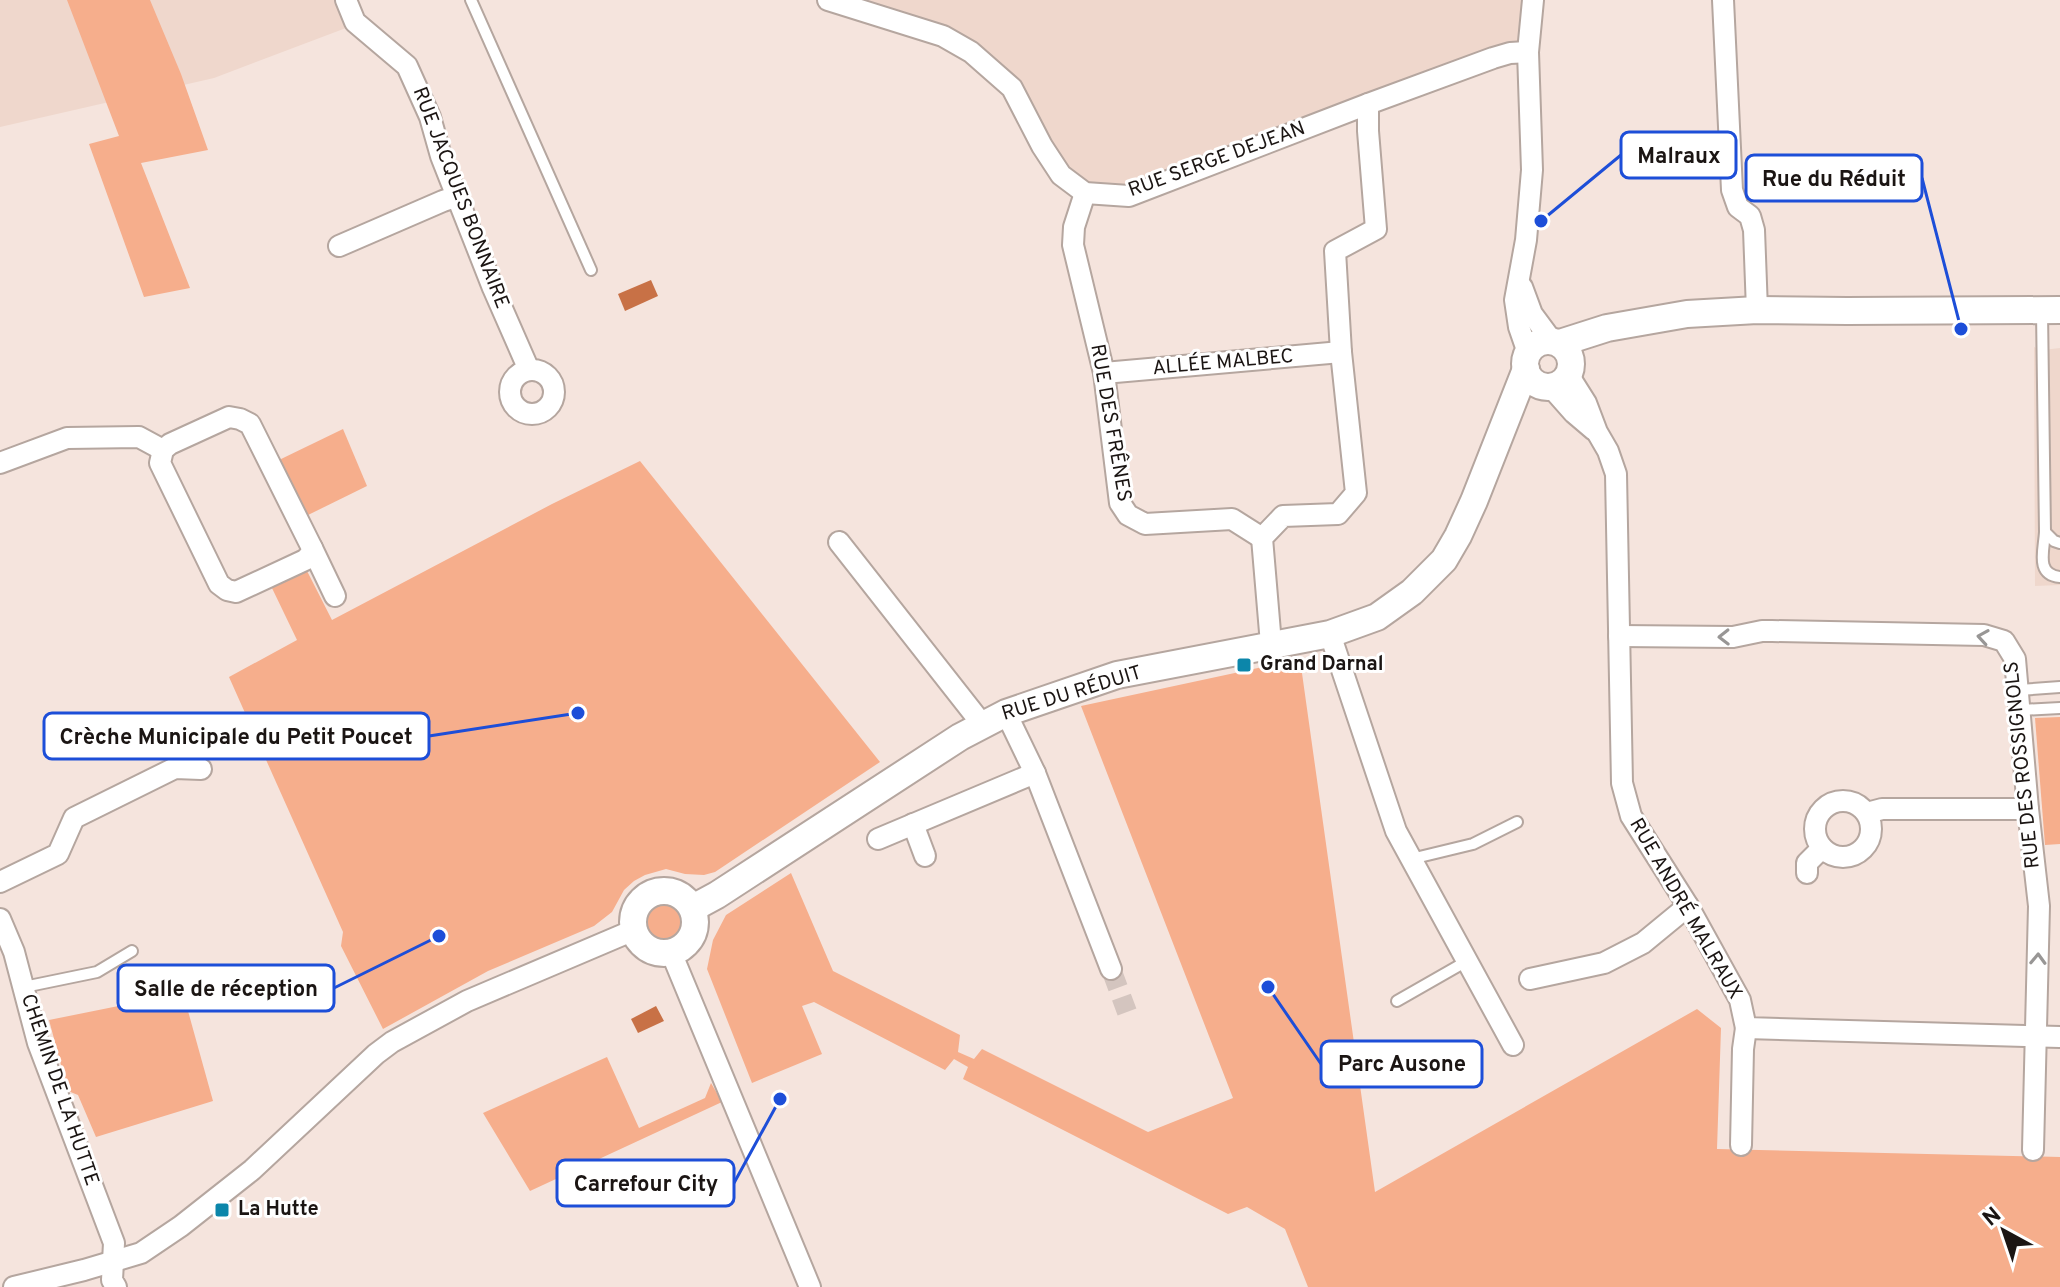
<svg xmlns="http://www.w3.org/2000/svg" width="2060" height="1287" font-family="Overpass,sans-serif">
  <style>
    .built { fill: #efd7cc }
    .green { fill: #f6ae8c }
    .water { fill: #c87146 }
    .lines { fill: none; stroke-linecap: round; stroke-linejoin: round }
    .minor-tunnel { stroke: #d4c5bf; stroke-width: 20; stroke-dasharray: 20 10; stroke-linecap: butt }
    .service-casing { stroke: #b5a69f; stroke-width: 14 }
    .minor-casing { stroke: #b5a69f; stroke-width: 24 }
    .tertiary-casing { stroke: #b5a69f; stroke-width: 30 }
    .service { stroke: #fff; stroke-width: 10 }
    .minor { stroke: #fff; stroke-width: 20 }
    .tertiary { stroke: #fff; stroke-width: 26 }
    .oneway { stroke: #989695 }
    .poi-dot { fill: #0c86aa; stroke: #fff; stroke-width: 3 }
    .labels { text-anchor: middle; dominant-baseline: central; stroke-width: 6; stroke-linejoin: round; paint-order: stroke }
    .street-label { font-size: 20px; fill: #1b1513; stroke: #fff }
    .poi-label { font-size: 20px; font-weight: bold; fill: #1b1513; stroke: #fff; text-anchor: start }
    .leader { fill: none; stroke: #1d4ed8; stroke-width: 3 }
    .callout-dot { fill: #1d4ed8; stroke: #fff; stroke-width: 3 }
    .callout { fill: #fff; stroke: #1d4ed8; stroke-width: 3 }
    .callout-label { font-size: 22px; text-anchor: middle; font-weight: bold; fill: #1b1513 }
  </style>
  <rect width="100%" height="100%" fill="#f5e4dd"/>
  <g class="built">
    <polygon points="0,0 334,0 346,28 214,78 0,127"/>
    <polygon points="828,0 1533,0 1528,52 1129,196 1085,193 1012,88 971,52"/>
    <polygon points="2034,347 2043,350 2060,348 2060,585 2035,586"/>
  </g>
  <g class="green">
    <polygon points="67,0 150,0 181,74 208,150 141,163 190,288 144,297 89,144 119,136"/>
    <polygon points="343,429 367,486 306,516 279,460"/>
    <polygon points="640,461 880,762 715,872 704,875 685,874 666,869 645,875 634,881 624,890 612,912 594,926 488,971 383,1029 341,946 343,932 229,677 297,640 271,586 306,569 332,620 552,504"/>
    <polygon points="1300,659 1375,1192 1697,1009 1721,1028 1717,1149 2060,1157 2060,1287 1308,1287 1285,1229 1247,1207 1228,1214 963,1079 968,1067 954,1059 945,1070 814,1002 802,1006 822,1054 752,1083 707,969 713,940 726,915 791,873 833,971 960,1035 958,1052 974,1059 982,1049 1148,1132 1233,1098 1081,706"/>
    <polygon points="2060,717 2060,844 2045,845 2035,718"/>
    <circle cx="664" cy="921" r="19"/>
    <polygon points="183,993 213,1101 96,1137 78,1095 68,1091 49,1020"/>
    <polygon points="607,1057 639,1128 705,1098 711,1083 722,1102 530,1191 483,1113"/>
  </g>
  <g class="water">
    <polygon points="651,280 658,296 625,311 618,294"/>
    <polygon points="656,1006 664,1021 638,1033 631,1019"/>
  </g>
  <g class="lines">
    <polyline class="minor-tunnel" points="1111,969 1127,1012"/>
    <defs>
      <g id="service">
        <polyline points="471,0 591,270"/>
        <path d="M2042,312L2045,532C2044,550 2035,575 2060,577"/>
        <polyline points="2045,532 2054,541 2060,543"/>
        <polyline points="2019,690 2060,687"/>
        <polyline points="2020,710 2060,708"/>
        <polyline points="1411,859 1473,844 1517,822"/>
        <polyline points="24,987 97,972 132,951"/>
        <polyline points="1397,1001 1467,961"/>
      </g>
      <g id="minor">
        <polyline points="346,0 355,22 407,66 430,117 441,156 493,288 529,370"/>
        <polyline points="828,0 943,36 971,52 1012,88 1042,146 1061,175 1085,193 1129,196 1368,104 1493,58 1510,53 1528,52"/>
        <polyline points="1723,0 1732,190 1738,207 1750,216 1754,230 1757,310"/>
        <polyline points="1085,193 1074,227 1073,245 1104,373 1120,503 1128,515 1145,524 1232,519 1262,538"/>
        <polyline points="339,246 443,201 458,196"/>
        <polyline points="1522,287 1532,314 1552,341"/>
        <polyline points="1528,353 1519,327 1515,300 1526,240 1532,170 1528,52 1533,0"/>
        <circle cx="532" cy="392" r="22"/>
        <polyline points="1104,373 1341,352"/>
        <polyline points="1569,376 1586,403 1597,432 1608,451 1616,474 1622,783 1631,816 1688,906 1740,1000 1746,1028 2060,1037"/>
        <polyline points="1551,387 1574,413 1594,430"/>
        <polygon points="229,417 240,419 250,424 312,548 310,555 305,560 236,592 227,590 219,584 160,463 163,450 170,444"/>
        <polyline points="0,463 67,438 139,437 163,450"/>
        <polyline points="839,542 982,724"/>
        <polyline points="312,548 335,596"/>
        <polyline points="1330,634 1396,831 1513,1045"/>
        <polyline points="1619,636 1733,637 1762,631 1772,631 1984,635 2004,641 2015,659 2028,809 2039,906 2033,1150"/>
        <polyline points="1271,644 1262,538 1283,516 1338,514 1356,493 1341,352 1335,251 1376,229 1368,131 1368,104"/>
        <polyline points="1006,713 1035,773 1111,969"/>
        <circle cx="1843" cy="829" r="28"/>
        <polyline points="1867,813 1882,809 2028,809"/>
        <polyline points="913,824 925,856"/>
        <polyline points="878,839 1035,773"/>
        <polyline points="1807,873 1807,863 1822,848"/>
        <polyline points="0,882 58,854 74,818 175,768 201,769"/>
        <polyline points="0,919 14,952 38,1043 114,1243 112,1280 116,1287"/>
        <polyline points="671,952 810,1287"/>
        <polyline points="1530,979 1604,963 1643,943 1688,906"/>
        <polyline points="1741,1145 1743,1049 1746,1028"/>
        <polyline points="14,1287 84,1270 141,1253 181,1226 252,1170 376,1054 392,1042 467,1001 634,930"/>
      </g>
      <g id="tertiary">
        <circle cx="1548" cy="364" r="23"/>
        <polyline points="1560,343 1607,328 1687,314 1757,310 1847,311 2060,310"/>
        <circle cx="664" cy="922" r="31"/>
        <polyline points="693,908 717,895 960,737 1006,713 1117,675 1330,634 1377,617 1412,592 1444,560 1458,536 1474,501 1526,369"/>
      </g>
    </defs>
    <use href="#service" class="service-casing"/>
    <use href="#minor" class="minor-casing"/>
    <use href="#tertiary" class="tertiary-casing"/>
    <use href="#service" class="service"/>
    <use href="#minor" class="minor"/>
    <use href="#tertiary" class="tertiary"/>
  </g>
  <defs><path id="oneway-chevron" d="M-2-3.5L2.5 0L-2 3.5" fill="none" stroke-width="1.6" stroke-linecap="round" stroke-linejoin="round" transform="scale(2)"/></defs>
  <g class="oneway">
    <use href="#oneway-chevron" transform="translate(1724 637) rotate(179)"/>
    <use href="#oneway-chevron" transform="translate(1983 637) rotate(-171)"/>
    <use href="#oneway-chevron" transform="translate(2038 959) rotate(-88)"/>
  </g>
  <g class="poi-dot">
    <rect x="1236" y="657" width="16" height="16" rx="4"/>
    <rect x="214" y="1202" width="16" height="16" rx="4"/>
  </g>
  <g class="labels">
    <g class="street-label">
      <text transform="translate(1217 160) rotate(-20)">RUE SERGE DEJEAN</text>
      <text transform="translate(460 198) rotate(69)">RUE JACQUES BONNAIRE</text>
      <text transform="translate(1223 363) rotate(-5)">ALLÉE MALBEC</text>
      <text transform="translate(1110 423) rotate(80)">RUE DES FRÊNES</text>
      <text transform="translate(1072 694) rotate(-17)">RUE DU RÉDUIT</text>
      <text transform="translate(2023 765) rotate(-96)">RUE DES ROSSIGNOLS</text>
      <text transform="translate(1685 909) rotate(60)">RUE ANDRÉ MALRAUX</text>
      <text transform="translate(59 1090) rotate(71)">CHEMIN DE LA HUTTE</text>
    </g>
    <g class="poi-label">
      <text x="1260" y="665">Grand Darnal</text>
      <text x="238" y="1210">La Hutte</text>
    </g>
  </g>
  <path class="leader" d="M1541 221L1621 155M1961 329L1922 178M578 713L429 736M439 936L334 988M1268 987L1321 1064M780 1099L734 1183"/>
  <g class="callout-dot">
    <circle cx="1541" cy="221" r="8"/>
    <circle cx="1961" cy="329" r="8"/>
    <circle cx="578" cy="713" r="8"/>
    <circle cx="439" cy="936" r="8"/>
    <circle cx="1268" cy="987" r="8"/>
    <circle cx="780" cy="1099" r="8"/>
  </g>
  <g class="callout">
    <rect x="1621" y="132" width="115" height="46" rx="8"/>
    <rect x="1746" y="155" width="176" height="46" rx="8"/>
    <rect x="44" y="713" width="385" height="46" rx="8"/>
    <rect x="118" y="965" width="216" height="46" rx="8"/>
    <rect x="1321" y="1041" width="161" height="46" rx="8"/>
    <rect x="557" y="1160" width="177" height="46" rx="8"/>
  </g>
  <g class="callout-label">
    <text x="1679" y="163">Malraux</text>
    <text x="1834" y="186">Rue du Réduit</text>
    <text x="236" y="744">Crèche Municipale du Petit Poucet</text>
    <text x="226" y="996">Salle de réception</text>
    <text x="1402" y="1071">Parc Ausone</text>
    <text x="646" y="1191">Carrefour City</text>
  </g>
  <g transform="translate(2004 1231) rotate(320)" stroke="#ffffff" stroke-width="6" paint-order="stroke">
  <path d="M0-6L14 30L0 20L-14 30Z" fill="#1b1513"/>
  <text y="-12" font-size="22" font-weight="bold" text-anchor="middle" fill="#1b1513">N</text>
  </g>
</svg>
